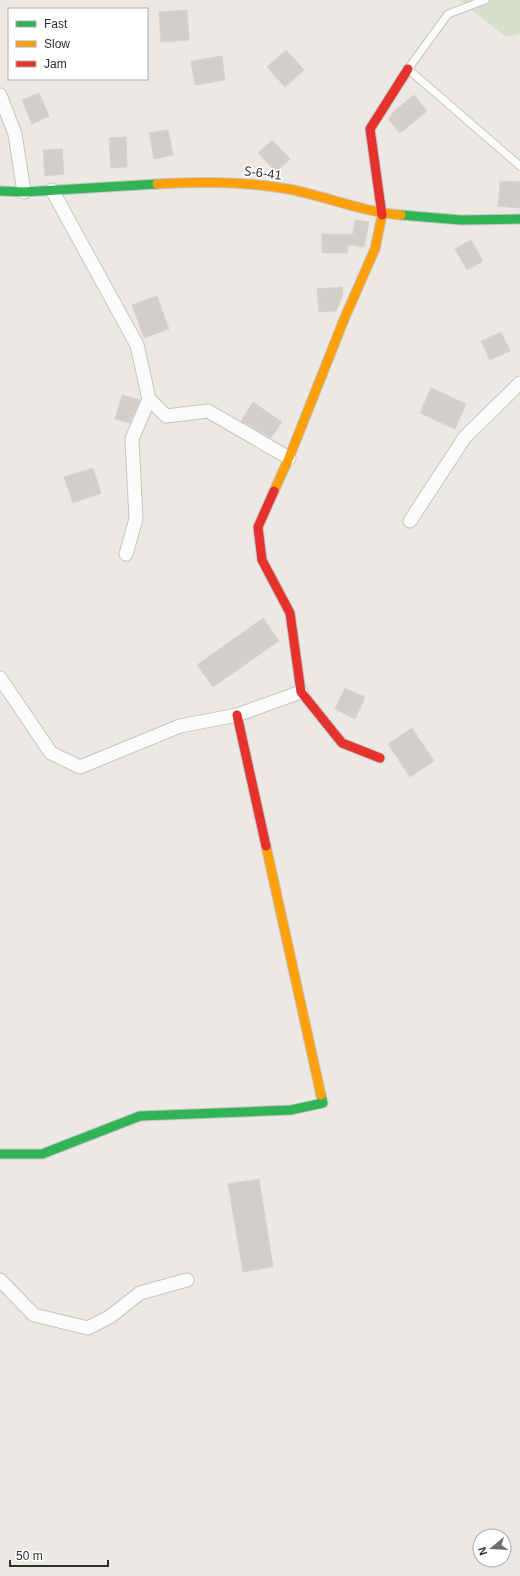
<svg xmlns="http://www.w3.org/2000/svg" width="520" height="1576" font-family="Arial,'Noto Sans Armenian',sans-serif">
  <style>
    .cemetery { fill: #d8e0cc }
    .building { fill: #d1cecb; stroke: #d7d4d0 }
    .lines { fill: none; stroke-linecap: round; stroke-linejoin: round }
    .lane-casing { stroke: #c5c4c5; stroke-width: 9 }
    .street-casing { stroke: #c5c4c5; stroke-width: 15 }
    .fast-casing { stroke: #c5c4c5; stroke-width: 11 }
    .slow-casing { stroke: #c5c4c5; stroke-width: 11 }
    .jam-casing { stroke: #c5c4c5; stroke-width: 11 }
    .lane { stroke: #fcfcfb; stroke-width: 7 }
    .street { stroke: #fcfcfb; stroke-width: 13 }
    .fast { stroke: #30b455; stroke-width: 9 }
    .slow { stroke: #ff9f0a; stroke-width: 9 }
    .jam { stroke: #e5322d; stroke-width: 9 }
    .labels { text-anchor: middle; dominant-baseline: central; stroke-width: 3.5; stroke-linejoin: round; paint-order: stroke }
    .street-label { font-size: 13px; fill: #2e2e2e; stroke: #fff }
  </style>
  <rect width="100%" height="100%" fill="#ece8e4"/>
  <polygon class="cemetery" points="459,0 520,0 520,34 506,37"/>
  <g class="building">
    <polygon points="187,10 189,40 161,42 159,12"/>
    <polygon points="286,50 304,70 285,87 267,67"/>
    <polygon points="222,56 225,80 195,85 191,61"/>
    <polygon points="39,93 49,116 32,124 22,100"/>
    <polygon points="414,95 427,111 400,133 389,120 394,111"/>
    <polygon points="168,130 173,155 154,159 149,133"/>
    <polygon points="126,137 127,167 111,168 109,138"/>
    <polygon points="272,140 290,159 276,172 258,153"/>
    <polygon points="62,149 64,174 45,176 43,150"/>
    <polygon points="500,181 520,182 520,208 498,206"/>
    <polygon points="355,220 369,222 364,247 347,245 348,253 322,253 322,234 353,234"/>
    <polygon points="471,240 483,261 467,270 455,249"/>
    <polygon points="342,287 343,294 336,311 319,312 317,289"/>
    <polygon points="157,296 169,329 144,338 132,305"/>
    <polygon points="501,332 510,351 490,360 481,341"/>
    <polygon points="431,388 466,404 455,429 420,413"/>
    <polygon points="122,395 140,400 130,423 115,419"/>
    <polygon points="253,402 282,422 271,438 241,421"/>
    <polygon points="93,468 101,493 73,503 64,477"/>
    <polygon points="263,618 279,641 213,687 197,665"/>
    <polygon points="345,688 365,697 355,719 335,709"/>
    <polygon points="412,728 434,761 410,777 388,744"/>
    <polygon points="259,1179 273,1267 243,1272 228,1184"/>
  </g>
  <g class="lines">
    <defs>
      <polyline id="lane" points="485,0 448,14 408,69 520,166"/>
      <g id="street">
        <polyline points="0,95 15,134 24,192"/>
        <polyline points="52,190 137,345 149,399 132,439 136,519 126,554"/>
        <polyline points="149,399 166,416 208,411 289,458"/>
        <polyline points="410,521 465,437 520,383"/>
        <polyline points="0,678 51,753 80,767 180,726 237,715 301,692"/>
        <polyline points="0,1280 34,1315 88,1328 111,1316 140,1293 187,1280"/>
      </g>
      <g id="fast">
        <polyline points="0,191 24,192 157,184"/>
        <polyline points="401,215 461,220 520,219"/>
        <polyline points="0,1154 42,1154 140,1116 291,1110 323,1103 321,1095"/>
      </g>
      <g id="slow">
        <path d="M157,184C201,182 245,181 288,189C326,196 362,212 401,215"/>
        <polyline points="274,491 289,458 345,317 375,249 382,215"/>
        <polyline points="266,846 321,1095"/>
      </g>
      <g id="jam">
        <polyline points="382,215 370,129 408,69"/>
        <polyline points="274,491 258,527 262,560 290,613 301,692 342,743 380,758"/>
        <polyline points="237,715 266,846"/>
      </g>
    </defs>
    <use href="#lane" class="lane-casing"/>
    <use href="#street" class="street-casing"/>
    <use href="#fast" class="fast-casing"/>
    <use href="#slow" class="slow-casing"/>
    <use href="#jam" class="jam-casing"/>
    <use href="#lane" class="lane"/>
    <use href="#street" class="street"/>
    <use href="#fast" class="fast"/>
    <use href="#slow" class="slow"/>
    <use href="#jam" class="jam"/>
  </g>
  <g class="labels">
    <g class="street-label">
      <text transform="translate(263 173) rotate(7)">Տ-6-41</text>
    </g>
  </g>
  <rect x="8" y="8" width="140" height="72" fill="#ffffff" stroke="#ababab"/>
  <rect x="16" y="21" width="20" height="6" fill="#30b455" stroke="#ababab"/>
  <text x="44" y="28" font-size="12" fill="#2e2e2e">Fast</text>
  <rect x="16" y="41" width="20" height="6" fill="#ff9f0a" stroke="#ababab"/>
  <text x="44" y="48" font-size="12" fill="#2e2e2e">Slow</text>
  <rect x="16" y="61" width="20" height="6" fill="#e5322d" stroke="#ababab"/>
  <text x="44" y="68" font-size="12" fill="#2e2e2e">Jam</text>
  <g transform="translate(492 1548) rotate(252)"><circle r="19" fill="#ffffff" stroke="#ababab"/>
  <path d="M0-3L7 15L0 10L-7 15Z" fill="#706f6e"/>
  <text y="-6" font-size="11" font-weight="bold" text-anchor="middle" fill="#2e2e2e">N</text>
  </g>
  <path d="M10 1560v6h98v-6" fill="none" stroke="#2e2e2e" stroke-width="2"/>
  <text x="16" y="1560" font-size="12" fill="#2e2e2e" stroke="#ffffff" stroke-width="3" paint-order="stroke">50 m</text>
</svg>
